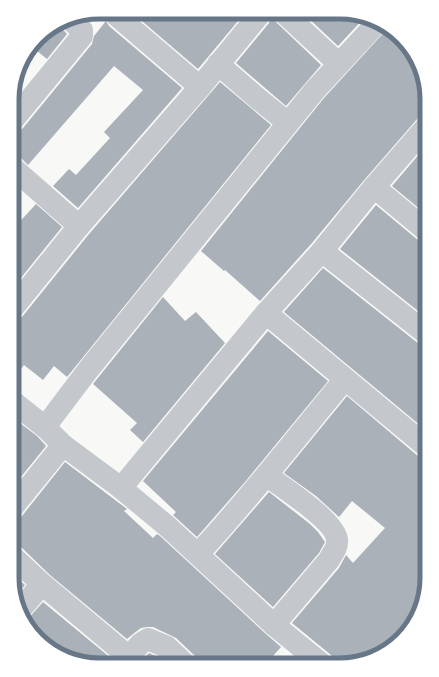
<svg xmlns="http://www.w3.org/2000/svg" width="439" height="677" font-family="'PT Sans Narrow',sans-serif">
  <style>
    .building { fill: #aab1b9 }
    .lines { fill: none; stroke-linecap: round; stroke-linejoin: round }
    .minor { stroke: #c4c8cc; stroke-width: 22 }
    .rim { fill: none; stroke: #677788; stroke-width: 5 }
  </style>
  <rect width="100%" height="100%" fill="#f8f9f6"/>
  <g class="building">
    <polygon points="304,14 357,14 365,17 338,46"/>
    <polygon points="215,15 243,15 198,69 136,16"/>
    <polygon points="271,15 273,15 273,18 277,23 321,65 286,106 236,63 269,23"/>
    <polygon points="106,21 109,26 182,88 78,208 53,186 69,169 76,175 110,138 104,132 143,90 114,66 28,165 21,158 13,156 13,132 18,132 23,128 92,44 94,36"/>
    <polygon points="58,24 67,34 47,59 31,46 42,33"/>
    <polygon points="388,28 393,30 420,66 427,99 427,114 423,114 418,118 365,179 312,243 260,301 225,270 224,271 201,251 324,98"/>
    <polygon points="220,82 271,125 67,377 54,366 43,380 24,365 12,380 12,321 17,320 22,317 89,234"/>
    <polygon points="427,145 427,215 392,186"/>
    <polygon points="36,204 62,227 12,289 13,229"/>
    <polygon points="376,205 419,241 427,243 427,318 340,249"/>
    <polygon points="323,268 419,344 427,346 427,431 284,312"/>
    <polygon points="163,297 185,321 196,312 225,343 143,442 130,430 137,423 93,384"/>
    <polygon points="268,331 328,381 245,482 197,537 173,515 176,512 143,481"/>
    <polygon points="347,396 419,457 427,459 427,481 418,492 427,501 427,584 412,626 373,658 338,665 331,655 292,623 339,568 346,555 353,563 385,528 352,501 339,517 316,496 284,473"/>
    <polygon points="12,417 37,436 46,446 12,488"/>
    <polygon points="65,462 127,509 124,511 153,538 157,534 160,536 266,634 281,647 265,665 198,665 198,661 195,656 176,638 153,627 147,627 141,628 133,634 127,639 50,575 21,547 12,544 12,520 17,519 22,516"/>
    <polygon points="269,492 310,524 318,532 325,542 319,553 273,607 215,554"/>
    <polygon points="12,573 25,585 16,596 12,578"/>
    <polygon points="43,602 112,659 111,664 88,664 51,649 42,640 41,641 26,621"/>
    <polygon points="149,653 160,658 167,664 139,664"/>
  </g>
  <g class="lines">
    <g class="minor">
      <polyline points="285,14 339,64"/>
      <polyline points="117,16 200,87"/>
      <polyline points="218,64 256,97 288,123"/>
      <polyline points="13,120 82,36 82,30 68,18"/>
      <polyline points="13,168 79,226"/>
      <polyline points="374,187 427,231"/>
      <polyline points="322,251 427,334"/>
      <polyline points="12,309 79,226 200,87 259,15"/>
      <polyline points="266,313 427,447"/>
      <polyline points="12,401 45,427 63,445 121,488 168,527 274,625 323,665"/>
      <polyline points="45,427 88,370 315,90 377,23"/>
      <path d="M267,476C283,487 336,522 337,540C338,548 332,554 329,560L274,625"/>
      <polyline points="121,488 266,313 322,251 374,187 427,126"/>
      <polyline points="12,508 63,445"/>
      <path d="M198,554C250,498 296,438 345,379"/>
      <polyline points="12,556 42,584 129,657"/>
      <polyline points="19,611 42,584"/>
      <polyline points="123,664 140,644 148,639 167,647 186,665"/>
    </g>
  </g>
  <path d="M0 0H439V677H0ZM99 19H340A80 80 0 0 1 420 99V578A80 80 0 0 1 340 658H99A80 80 0 0 1 19 578V99A80 80 0 0 1 99 19Z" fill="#fff" fill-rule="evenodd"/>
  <path class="rim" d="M99 19H340A80 80 0 0 1 420 99V578A80 80 0 0 1 340 658H99A80 80 0 0 1 19 578V99A80 80 0 0 1 99 19Z"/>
</svg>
